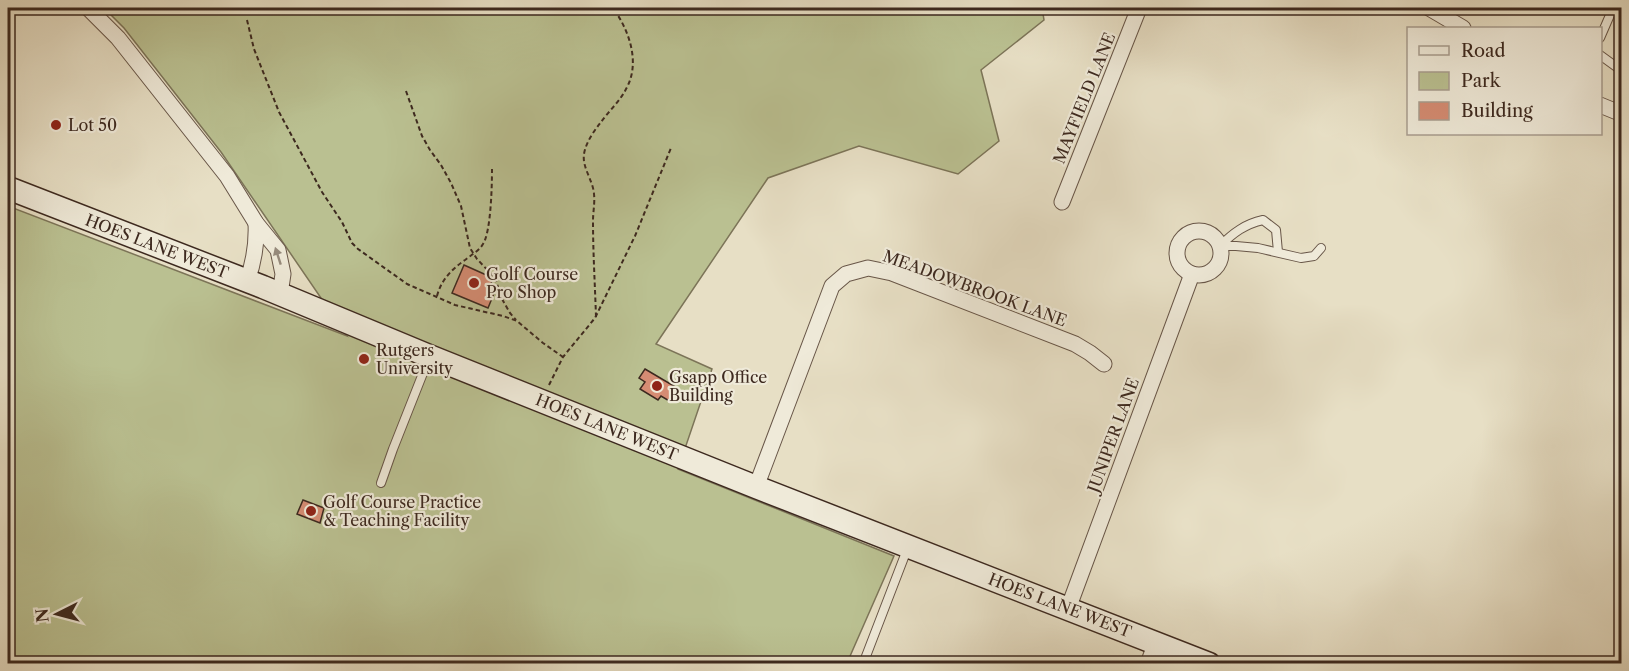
<svg xmlns="http://www.w3.org/2000/svg" width="1629" height="671" font-family="'Libre Caslon Text',serif">
  <style>
    .green { fill: #bac091; stroke: #7c7458; stroke-width: 1.5 }
    .building { fill: #d58c73; stroke: #3d291f; stroke-width: 1.5 }
    .lines { fill: none; stroke-linecap: round; stroke-linejoin: round }
    .lane-casing { stroke: #685648; stroke-width: 10 }
    .street-casing { stroke: #685648; stroke-width: 17 }
    .secondary-casing { stroke: #3d291f; stroke-width: 25 }
    .path { stroke: #3d291f; stroke-width: 2; stroke-dasharray: 4.5 3; stroke-linecap: butt }
    .lane { stroke: #efead9; stroke-width: 8 }
    .street { stroke: #efead9; stroke-width: 15 }
    .secondary { stroke: #efead9; stroke-width: 22 }
    .oneway { fill: #968a7c }
    .poi-dot { fill: #8f2418; stroke: #efead9; stroke-width: 2 }
    .labels { text-anchor: middle; dominant-baseline: central; stroke-width: 4.5; stroke-linejoin: round; paint-order: stroke }
    .street-label { font-size: 16px; fill: #3d291f; stroke: #efead9 }
    .poi-label { font-size: 16px; fill: #3d291f; stroke: #efead9; text-anchor: start }
  </style>
  <rect width="100%" height="100%" fill="#e7dfc5"/>
  <filter id="stains"><feTurbulence type="fractalNoise" baseFrequency=".00333" numOctaves="4"/><feColorMatrix values="0 0 0 0 .2 0 0 0 0 .09 0 0 0 0 .02 0 0 0 .5 -.17"/></filter>
  <radialGradient id="worn" r=".72"><stop offset=".6" stop-color="#630" stop-opacity="0"/><stop offset="1" stop-color="#630" stop-opacity=".3"/></radialGradient>
  <polygon class="green" points="104,8 1042,8 1044,20 981,70 999,141 958,174 859,146 768,178 656,344 712,369 678,469 894,556 847,663 8,663 8,206 347,336 221,152 124,28"/>
  <g class="building">
    <polygon points="464,265 493,278 489,289 495,291 488,308 452,293"/>
    <polygon points="645,369 679,389 671,402 661,396 658,400 640,389 645,382 639,378"/>
    <polygon points="303,500 324,508 320,523 297,514"/>
  </g>
  <g class="lines">
    <defs>
      <g id="lane">
        <polyline points="1600,38 1610,15 1616,8"/>
        <polyline points="1600,55 1622,71"/>
        <polyline points="1220,246 1236,246 1258,248 1301,258 1314,256 1321,248"/>
        <path d="M1220,246C1233,233 1245,224 1263,220L1276,230L1278,252"/>
        <polyline points="381,483 393,449 429,358"/>
        <polyline points="863,664 908,547"/>
      </g>
      <g id="street">
        <polyline points="88,8 118,38 227,176 256,223 278,250 283,274 280,294"/>
        <polyline points="1429,8 1463,28"/>
        <polyline points="1600,105 1622,114"/>
        <polyline points="1062,202 1139,8"/>
        <circle cx="1199" cy="253" r="22"/>
        <path d="M247,281C254,262 257,244 256,223"/>
        <polyline points="756,487 832,286 846,274 868,268 892,273 1075,344 1090,353 1104,364"/>
        <polyline points="1068,609 1192,274"/>
        <polyline points="1148,664 1156,642"/>
      </g>
      <polyline id="secondary" points="8,188 263,287 429,356 756,487 1209,664"/>
    </defs>
    <use href="#lane" class="lane-casing"/>
    <use href="#street" class="street-casing"/>
    <use href="#secondary" class="secondary-casing"/>
    <g class="path">
      <polyline points="247,20 254,49 279,112 322,192 342,222 352,243 358,249 407,284 455,305 503,316 517,321 543,343 563,357"/>
      <polyline points="406,91 422,136 430,150 441,165 451,183 461,206 470,248 477,259 495,278 502,299 510,313 516,320"/>
      <path d="M437,296C441,280 452,269 465,260C471,255 479,251 483,244C491,232 492,185 492,169"/>
      <path d="M596,317C595,285 593,253 593,221C593,212 595,203 594,194C593,180 582,168 584,154C586,142 594,131 601,122C609,111 620,101 626,89C641,63 629,30 613,8"/>
      <polyline points="549,385 563,357 595,318 635,236 671,148"/>
      <polyline points="1225,661 1231,664"/>
    </g>
    <use href="#lane" class="lane"/>
    <use href="#street" class="street"/>
    <use href="#secondary" class="secondary"/>
  </g>
  <defs><path id="oneway-solid" d="M-6-.8H1V-3.2L6.5 0L1 3.2V.8H-6Z" transform="scale(1.5)"/></defs>
  <use class="oneway" href="#oneway-solid" transform="translate(278 256) rotate(-108)"/>
  <g class="poi-dot">
    <circle cx="56" cy="125" r="6"/>
    <circle cx="474" cy="283" r="6"/>
    <circle cx="364" cy="359" r="6"/>
    <circle cx="657" cy="386" r="6"/>
    <circle cx="311" cy="511" r="6"/>
  </g>
  <g class="labels">
    <g class="street-label">
      <text transform="translate(1084 98) rotate(-68)">MAYFIELD LANE</text>
      <text transform="translate(157 246) rotate(21)">HOES LANE WEST</text>
      <text transform="translate(975 288) rotate(20)">MEADOWBROOK LANE</text>
      <text transform="translate(607 427) rotate(22)">HOES LANE WEST</text>
      <text transform="translate(1113 435) rotate(-70)">JUNIPER LANE</text>
      <text transform="translate(1060 605) rotate(21)">HOES LANE WEST</text>
    </g>
    <g class="poi-label">
      <text x="68" y="125">Lot 50</text>
      <text x="486" y="274">Golf Course<tspan x="486" dy="18">Pro Shop</tspan></text>
      <text x="376" y="350">Rutgers<tspan x="376" dy="18">University</tspan></text>
      <text x="669" y="377">Gsapp Office<tspan x="669" dy="18">Building</tspan></text>
      <text x="323" y="502">Golf Course Practice<tspan x="323" dy="18">&amp; Teaching Facility</tspan></text>
    </g>
  </g>
  <rect width="1629" height="671" fill="none" stroke="#e7dfc5" stroke-width="30"/>
  <rect x="9" y="9" width="1611" height="653" fill="none" stroke="#3d291f" stroke-width="3"/>
  <rect x="15" y="15" width="1599" height="641" fill="none" stroke="#3d291f" stroke-width="1.5"/>
  <rect x="1407" y="27" width="195" height="108" fill="#efead9" stroke="#a89d8f" stroke-width="1.5"/>
  <rect x="1419" y="46" width="30" height="9" fill="#efead9" stroke="#a89d8f" stroke-width="1.5"/>
  <text x="1461" y="57" font-size="18" fill="#3d291f">Road</text>
  <rect x="1419" y="72" width="30" height="18" fill="#bac091" stroke="#a89d8f" stroke-width="1.5"/>
  <text x="1461" y="87" font-size="18" fill="#3d291f">Park</text>
  <rect x="1419" y="102" width="30" height="18" fill="#d58c73" stroke="#a89d8f" stroke-width="1.5"/>
  <text x="1461" y="117" font-size="18" fill="#3d291f">Building</text>
  <g transform="translate(57 614) rotate(264)" stroke="#efead9" stroke-width="4.5" paint-order="stroke">
  <path d="M0-4.5L10 22L0 15L-10 22Z" fill="#3d291f"/>
  <text y="-9" font-size="16" font-weight="bold" text-anchor="middle" fill="#3d291f">N</text>
  </g>
  <rect width="100%" height="100%" filter="url(#stains)"/>
  <rect width="100%" height="100%" fill="url(#worn)"/>
</svg>
